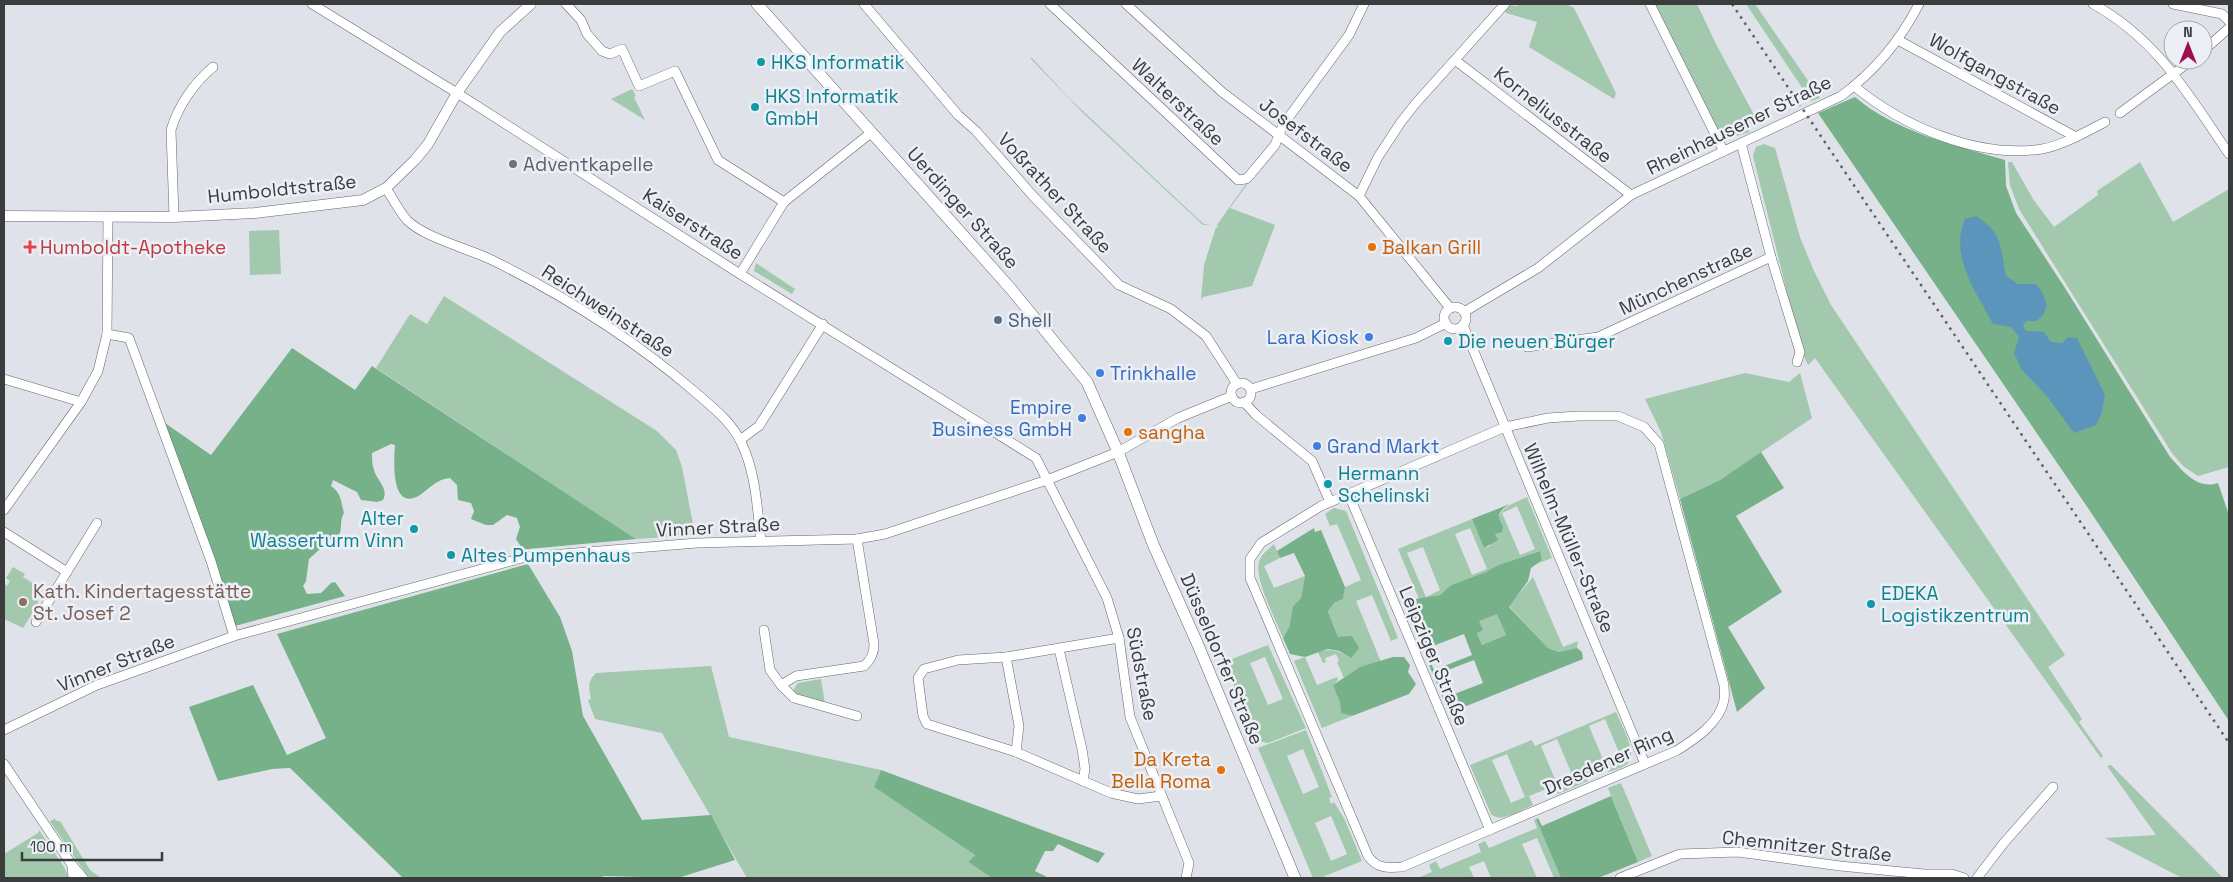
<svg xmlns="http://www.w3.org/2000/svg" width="2233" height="882" font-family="'Space Grotesk',sans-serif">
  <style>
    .green { fill: #a2c8ad; fill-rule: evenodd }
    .forest { fill: #76b189; fill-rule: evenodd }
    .water { fill: #5b95bc }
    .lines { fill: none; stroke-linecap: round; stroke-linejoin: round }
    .minor-casing { stroke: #65676d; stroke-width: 10 }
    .tertiary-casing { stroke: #65676d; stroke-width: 11 }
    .secondary-casing { stroke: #65676d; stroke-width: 12 }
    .minor { stroke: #fff; stroke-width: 9 }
    .tertiary { stroke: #fff; stroke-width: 10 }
    .secondary { stroke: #fff; stroke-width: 11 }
    .rail { stroke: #5f6164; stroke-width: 2.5; stroke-dasharray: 2.5 5; stroke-linecap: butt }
    .culture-dot { fill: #0f9aa8; stroke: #eceff5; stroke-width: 2 }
    .worship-dot { fill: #6b7280; stroke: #eceff5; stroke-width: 2 }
    .health-dot { fill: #e0444e; stroke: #eceff5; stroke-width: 2 }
    .food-dot { fill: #e8710a; stroke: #eceff5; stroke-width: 2 }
    .service-dot { fill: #5c6f8a; stroke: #eceff5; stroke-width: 2 }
    .shop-dot { fill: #3f7fe0; stroke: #eceff5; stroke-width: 2 }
    .education-dot { fill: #8d6e63; stroke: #eceff5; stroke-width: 2 }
    .labels { text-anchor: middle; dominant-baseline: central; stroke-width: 5; stroke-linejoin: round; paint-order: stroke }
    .culture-label { font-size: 19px; fill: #0d838f; stroke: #eceff5; text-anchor: start }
    .street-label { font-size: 19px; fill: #3b3c3e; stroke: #eceff5 }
    .worship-label { font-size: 19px; fill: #5b616d; stroke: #eceff5; text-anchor: start }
    .health-label { font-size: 19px; fill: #be3a42; stroke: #eceff5; text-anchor: start }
    .food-label { font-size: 19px; fill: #c56008; stroke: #eceff5; text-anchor: start }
    .service-label { font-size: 19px; fill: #4e5e75; stroke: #eceff5; text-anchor: start }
    .shop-label { font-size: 19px; fill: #366cbe; stroke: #eceff5; text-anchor: end }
    .education-label { font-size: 19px; fill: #785e54; stroke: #eceff5; text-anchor: start }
  </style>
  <rect width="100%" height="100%" fill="#dfe2e8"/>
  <g class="green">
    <polygon points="1520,4 1566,4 1574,8 1616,93 1614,99 1529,47 1537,22 1506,13 1505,11 1508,5 1517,6"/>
    <polygon points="1655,4 1697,4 1717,46 1758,122 1747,127 1750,132 1729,138 1726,138 1741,130 1724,135 1719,133"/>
    <polygon points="1746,4 1755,4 1820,98 1811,101"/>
    <polygon points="1031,57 1069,98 1197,218 1204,224 1212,225 1203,225 1083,113 1031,59"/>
    <polygon points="632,89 636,96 634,97 645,120 611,99"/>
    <polygon points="1764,144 1775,148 1800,237 1814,271 1831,305 2065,655 2048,667 2082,719 2079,722 2103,756 2101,758 1815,358 1808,365 1802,352 1753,156 1756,147"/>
    <polygon points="2008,162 2012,162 2033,199 2054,227 2098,195 2097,191 2140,162 2173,222 2229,189 2229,467 2198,476 2183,466 2172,453 2019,209 2010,185"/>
    <polygon points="1257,171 1230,208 1275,225 1252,286 1203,297 1201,300 1204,265 1216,227 1218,228 1217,225 1243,188"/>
    <polygon points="279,230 281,274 250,275 249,231"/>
    <polygon points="756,263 795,289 792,294 754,271"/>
    <polygon points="444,296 657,431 676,450 682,467 695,535 636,539 376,368 410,314 427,324"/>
    <polygon points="1745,373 1789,382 1800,373 1812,418 1720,480 1680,499 1661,432 1645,399"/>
    <path d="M1527,497L1552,558L1536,564L1542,560L1539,551L1498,565L1486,572L1451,585L1440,595L1419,599L1398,549L1472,519L1484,548L1490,546C1504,514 1489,513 1527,497ZM1517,506L1535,549L1520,555L1502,513ZM1470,528L1487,569L1472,575L1455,534ZM1423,547L1440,590L1426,597L1407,553Z"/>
    <path d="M1334,508L1346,511L1398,638L1391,641L1372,595L1356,601L1381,662L1360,667L1344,678L1337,662L1339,661L1336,654L1325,658L1326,662L1323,663L1318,652C1331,648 1339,651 1351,658L1338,637L1328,610L1334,603L1343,599L1345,587L1361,580L1337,524L1330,526L1325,514Z"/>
    <path d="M1274,544L1280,558L1264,566L1274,588L1305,576L1301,598L1293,606L1289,629L1283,638C1276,620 1254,579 1259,562C1261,554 1269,549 1274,544Z"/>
    <polygon points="13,567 25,574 23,577 37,586 38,604 23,628 4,619 4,586 5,584 7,586 10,581 6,578"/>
    <polygon points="1533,577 1563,647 1578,641 1577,648 1559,652 1548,648 1509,606"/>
    <polygon points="1497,613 1506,635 1482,645 1477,633 1479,621"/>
    <path d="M1268,645L1306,728L1268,743L1258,741L1224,662ZM1265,657L1283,699L1268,705L1250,663Z"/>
    <polygon points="1305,657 1317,685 1337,677 1338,680 1333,685 1340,703 1341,713 1352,716 1322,728 1294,661"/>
    <path d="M711,666L729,737L881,770L874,787L975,855L968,862L992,878H747L662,733L595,719L588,700L591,699C589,688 587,682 596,673Z"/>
    <polygon points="821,679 825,704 795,695 794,689 798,683"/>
    <path d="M1616,712C1621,724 1639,755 1627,764C1622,768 1614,770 1608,772L1605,765L1585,774L1588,781L1558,794L1554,786L1529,796L1533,805C1521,810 1501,824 1491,814L1470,765L1532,740L1535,746ZM1605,719L1621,757L1605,764L1589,726ZM1557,739L1573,777L1557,784L1541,746ZM1507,754L1525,797L1511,803L1492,760Z"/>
    <path d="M1306,730L1332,797L1329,798L1331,804L1334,802L1345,820L1362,861L1320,878H1313L1258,748ZM1303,749L1319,787L1303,794L1287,756ZM1331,816L1347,854L1331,861L1315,823Z"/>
    <polygon points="2111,765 2223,878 2182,878 2105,838 2156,835 2107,766"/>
    <polygon points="1621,783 1652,856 1638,862 1608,788"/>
    <polygon points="55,819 57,821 60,821 90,870 101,878 89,878 51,823 50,821"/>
    <polygon points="1536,819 1561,878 1554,878 1537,838 1522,844 1537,878 1491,878 1484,861 1469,867 1474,878 1417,878 1432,872 1429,865 1436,861 1440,869 1481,852 1478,844 1485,841 1489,848 1537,828 1534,820"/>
    <polygon points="39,830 64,867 69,878 4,878 4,854 38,833"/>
  </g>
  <g class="forest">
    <path d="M1855,97C1896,132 1954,145 2005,160L2006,186L2016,213L2065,288L2170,457C2183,471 2197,490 2218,483L2229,515V721L2090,511L1818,113Z"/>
    <path d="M292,348L355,390L372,366L636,539L518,550L520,545L516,539L520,527L517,518L507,515L493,525H486L471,519L474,511L471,503L458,500L457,485L450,478C437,479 430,488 420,495C390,513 394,459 395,445L391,444L372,453C372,459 372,465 374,470C377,481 389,488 383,500L377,502L361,500L357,492L333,480L331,486C341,492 341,502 344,513C338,523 345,533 334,540L323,538L319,541L320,549L309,559L306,581L303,586L307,594L321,593L331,583L335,582L345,596L235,626L162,421L211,455Z"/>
    <polygon points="1761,452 1784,488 1736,516 1782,592 1728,627 1765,688 1737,712 1680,499 1720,480"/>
    <path d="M1510,504C1500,510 1495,515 1503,526L1502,532L1495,534L1498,540L1484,548L1472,519Z"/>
    <polygon points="1314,528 1315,532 1321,530 1345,587 1343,599 1334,603 1328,611 1338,637 1352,636 1359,648 1351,658 1339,651 1328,649 1305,657 1290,654 1283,638 1289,628 1293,606 1301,598 1305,576 1294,553 1280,558 1277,551"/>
    <path d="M1540,551L1542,560L1531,568L1528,581L1509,607L1548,648L1559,652L1577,648L1582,652L1583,659L1449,713L1409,617L1416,599L1440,595L1451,585L1486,572L1498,565ZM1497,614L1506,635L1482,645L1477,633L1483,630L1479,621ZM1464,634L1472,655L1434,670L1425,649ZM1474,660L1483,683L1444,698L1435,675Z"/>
    <polygon points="528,564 560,617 572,651 583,716 642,820 711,815 735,860 678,878 605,876 596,878 403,878 290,768 272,769 218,781 189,707 253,685 287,755 326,738 277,634"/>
    <polygon points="1393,657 1404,657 1410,665 1408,672 1416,684 1409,694 1352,716 1341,713 1340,703 1333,685 1360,667"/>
    <polygon points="881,770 1104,853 1105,853 1098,863 1058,844 1053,851 1045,851 1035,871 1049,878 992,878 968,862 975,855 874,787"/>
    <polygon points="1611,796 1638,862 1598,878 1561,878 1536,819 1538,818 1542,826"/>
  </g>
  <path class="water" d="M1976,216C2003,232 2000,248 2006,276L2018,284H2036L2043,294L2047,305L2043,315L2037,321H2026L2023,326L2026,331L2044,332L2051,342L2062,343L2068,337L2077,338L2105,395L2102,412L2096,425L2074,433L2046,395L2022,370L2014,353L2019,337L2011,327L1993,324C1976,292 1949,256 1965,219Z"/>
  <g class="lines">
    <defs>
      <g id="minor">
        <polyline points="312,4 457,93 740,274 1036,458 1107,598 1119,638 1130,717 1189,863 1186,878"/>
        <polyline points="566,4 581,20 587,34 602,51 610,54 622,49 639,86 675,71 718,160 784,202"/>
        <polyline points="864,4 958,115 976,131 1033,196 1119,285 1171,309 1206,336 1237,384"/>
        <polyline points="1050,4 1238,180 1246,179 1250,175 1275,145 1283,125 1349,35 1364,4"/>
        <polyline points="1126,4 1222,92 1359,196 1450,308"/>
        <polyline points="1650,4 1723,150"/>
        <path d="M2093,4C2158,40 2188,94 2229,154"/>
        <polyline points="2173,4 2222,14 2229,21"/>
        <polyline points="1898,40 2076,137"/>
        <polyline points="2203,51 2229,28"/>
        <polyline points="1455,60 1631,195"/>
        <path d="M1854,86C1902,126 1978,159 2042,149C2064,145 2085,132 2105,122"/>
        <polyline points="2120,113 2192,60"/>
        <polyline points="1741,143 1771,257 1800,352 1797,362"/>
        <path d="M386,188C393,199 399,211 407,220C423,237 469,249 492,260C565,296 633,339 695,392C712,407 731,421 741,442C756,473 757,507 761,541"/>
        <polyline points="1359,196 1378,157 1401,122 1416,103 1505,4"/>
        <path d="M174,217L171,130C178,106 194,83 213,67"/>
        <polyline points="740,274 784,202 872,132"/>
        <circle cx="1455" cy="318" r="11"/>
        <path d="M1464,312L1538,268L1631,195L1841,96C1874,72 1901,39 1919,4"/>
        <polyline points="1463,325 1645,764"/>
        <polyline points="107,334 129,338 211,561 234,636"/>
        <polyline points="1527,347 1598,337 1771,257"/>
        <polyline points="4,379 81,402"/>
        <circle cx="1241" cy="393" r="10"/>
        <polyline points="1251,389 1416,338 1446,323"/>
        <polyline points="1244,402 1256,415 1312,461 1330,502"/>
        <path d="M1578,416H1618L1644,427L1659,444L1724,685C1724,690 1725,695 1724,700C1720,723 1694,740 1676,751L1402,867C1388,868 1377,869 1368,856L1250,578V559L1261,543L1321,506L1505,427L1548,418Z"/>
        <polyline points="740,440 759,426 823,324"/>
        <polyline points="1349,495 1490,830"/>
        <polyline points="4,510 81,402 98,371 107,334 108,217"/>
        <polyline points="4,532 67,572"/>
        <polyline points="36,622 97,523"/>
        <path d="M764,630L770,670L781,685L796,676L864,666C871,660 874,654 874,644L857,539"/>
        <polyline points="1119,638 1006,657 958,660 924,669 918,678 923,716 927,724 1016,752 1111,793 1138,799 1161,796"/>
        <polyline points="1059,649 1082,749 1085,769 1083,781"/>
        <polyline points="1006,657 1019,726 1016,752"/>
        <polyline points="781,685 794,698 857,716"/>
        <polyline points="4,730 97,685 234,636 526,557 697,543 857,539 885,534 1047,480 1118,452 1178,418 1232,396"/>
        <polyline points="4,764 72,865"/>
        <polyline points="73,878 72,865 83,878"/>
        <polyline points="1620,878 1680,854 1738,852 1840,866 1924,874 1952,874 1964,878"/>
        <polyline points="1977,878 2003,844 2053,787"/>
      </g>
      <polyline id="tertiary" points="4,216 174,217 255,213 363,200 386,188 415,160 428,144 457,93 500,32 531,4"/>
      <polyline id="secondary" points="757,4 1011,289 1087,382 1118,452 1153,544 1198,645 1295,878"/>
    </defs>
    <use href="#minor" class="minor-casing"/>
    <use href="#tertiary" class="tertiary-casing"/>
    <use href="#secondary" class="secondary-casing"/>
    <use href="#minor" class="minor"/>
    <use href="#tertiary" class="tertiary"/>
    <use href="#secondary" class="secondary"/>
    <polyline class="rail" points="1732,4 2229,743"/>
  </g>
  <g class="culture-dot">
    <circle cx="761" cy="62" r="5"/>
    <circle cx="755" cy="107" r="5"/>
    <circle cx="1448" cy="341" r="5"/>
    <circle cx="1328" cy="484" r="5"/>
    <circle cx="414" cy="529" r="5"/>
    <circle cx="451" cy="555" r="5"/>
    <circle cx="1871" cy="604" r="5"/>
  </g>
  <circle class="worship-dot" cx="513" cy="164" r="5"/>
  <path class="health-dot" d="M27.5 239.5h5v5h5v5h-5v5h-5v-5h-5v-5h5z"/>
  <g class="food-dot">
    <circle cx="1372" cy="247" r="5"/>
    <circle cx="1128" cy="432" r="5"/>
    <circle cx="1221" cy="770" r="5"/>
  </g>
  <circle class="service-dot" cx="998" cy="320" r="5"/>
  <g class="shop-dot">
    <circle cx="1369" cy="337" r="5"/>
    <circle cx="1100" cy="373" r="5"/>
    <circle cx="1082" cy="418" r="5"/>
    <circle cx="1317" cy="446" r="5"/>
  </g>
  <circle class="education-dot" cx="23" cy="602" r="5"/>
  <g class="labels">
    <g class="culture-label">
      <text x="771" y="62">HKS Informatik</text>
      <text x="765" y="96">HKS Informatik<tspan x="765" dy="22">GmbH</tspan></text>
      <text x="1458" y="341">Die neuen Bürger</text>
      <text x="1338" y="473">Hermann<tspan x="1338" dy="22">Schelinski</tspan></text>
      <text x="404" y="518" text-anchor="end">Alter<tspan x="404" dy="22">Wasserturm Vinn</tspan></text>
      <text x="461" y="555">Altes Pumpenhaus</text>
      <text x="1881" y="593">EDEKA<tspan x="1881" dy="22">Logistikzentrum</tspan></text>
    </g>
    <g class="street-label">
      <text transform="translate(1995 74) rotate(29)">Wolfgangstraße</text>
      <text transform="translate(1178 102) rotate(43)">Walterstraße</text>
      <text transform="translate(1553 115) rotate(38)">Korneliusstraße</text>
      <text transform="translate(1739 125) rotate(-26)">Rheinhausener Straße</text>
      <text transform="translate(1306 135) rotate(37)">Josefstraße</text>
      <text transform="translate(282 189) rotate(-6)">Humboldtstraße</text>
      <text transform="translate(1055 193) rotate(47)">Voßrather Straße</text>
      <text transform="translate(963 208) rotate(48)">Uerdinger Straße</text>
      <text transform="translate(693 224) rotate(33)">Kaiserstraße</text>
      <text transform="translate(1686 279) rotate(-25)">Münchenstraße</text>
      <text transform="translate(608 311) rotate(33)">Reichweinstraße</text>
      <text transform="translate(718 527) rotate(-3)">Vinner Straße</text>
      <text transform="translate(1569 538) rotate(67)">Wilhelm-Müller-Straße</text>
      <text transform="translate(1434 656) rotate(67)">Leipziger Straße</text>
      <text transform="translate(1222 659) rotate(67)">Düsseldorfer Straße</text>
      <text transform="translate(116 663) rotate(-22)">Vinner Straße</text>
      <text transform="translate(1142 674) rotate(79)">Südstraße</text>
      <text transform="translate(1608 761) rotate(-24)">Dresdener Ring</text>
      <text transform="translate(1807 846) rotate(6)">Chemnitzer Straße</text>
    </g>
    <g class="worship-label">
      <text x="523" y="164">Adventkapelle</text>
    </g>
    <g class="health-label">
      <text x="40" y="247">Humboldt-Apotheke</text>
    </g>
    <g class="food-label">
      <text x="1382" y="247">Balkan Grill</text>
      <text x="1138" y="432">sangha</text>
      <text x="1211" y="759" text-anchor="end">Da Kreta<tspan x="1211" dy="22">Bella Roma</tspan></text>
    </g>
    <g class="service-label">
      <text x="1008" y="320">Shell</text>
    </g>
    <g class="shop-label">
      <text x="1359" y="337">Lara Kiosk</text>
      <text x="1110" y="373" text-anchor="start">Trinkhalle</text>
      <text x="1072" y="407">Empire<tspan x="1072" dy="22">Business GmbH</tspan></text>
      <text x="1327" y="446" text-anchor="start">Grand Markt</text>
    </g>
    <g class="education-label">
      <text x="33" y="591">Kath. Kindertagesstätte<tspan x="33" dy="22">St. Josef 2</tspan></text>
    </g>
  </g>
  <rect width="2233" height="882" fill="none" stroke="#3b3c3e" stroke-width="10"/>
  <g transform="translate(2188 45)"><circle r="24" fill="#eceff5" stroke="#a5a7ac"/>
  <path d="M0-4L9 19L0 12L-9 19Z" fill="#a20d4f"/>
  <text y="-8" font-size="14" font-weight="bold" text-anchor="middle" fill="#3b3c3e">N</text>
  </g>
  <path d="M22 852v8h140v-8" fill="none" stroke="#3b3c3e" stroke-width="2.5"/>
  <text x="30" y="852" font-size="15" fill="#3b3c3e" stroke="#eceff5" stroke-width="4" paint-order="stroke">100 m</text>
</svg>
